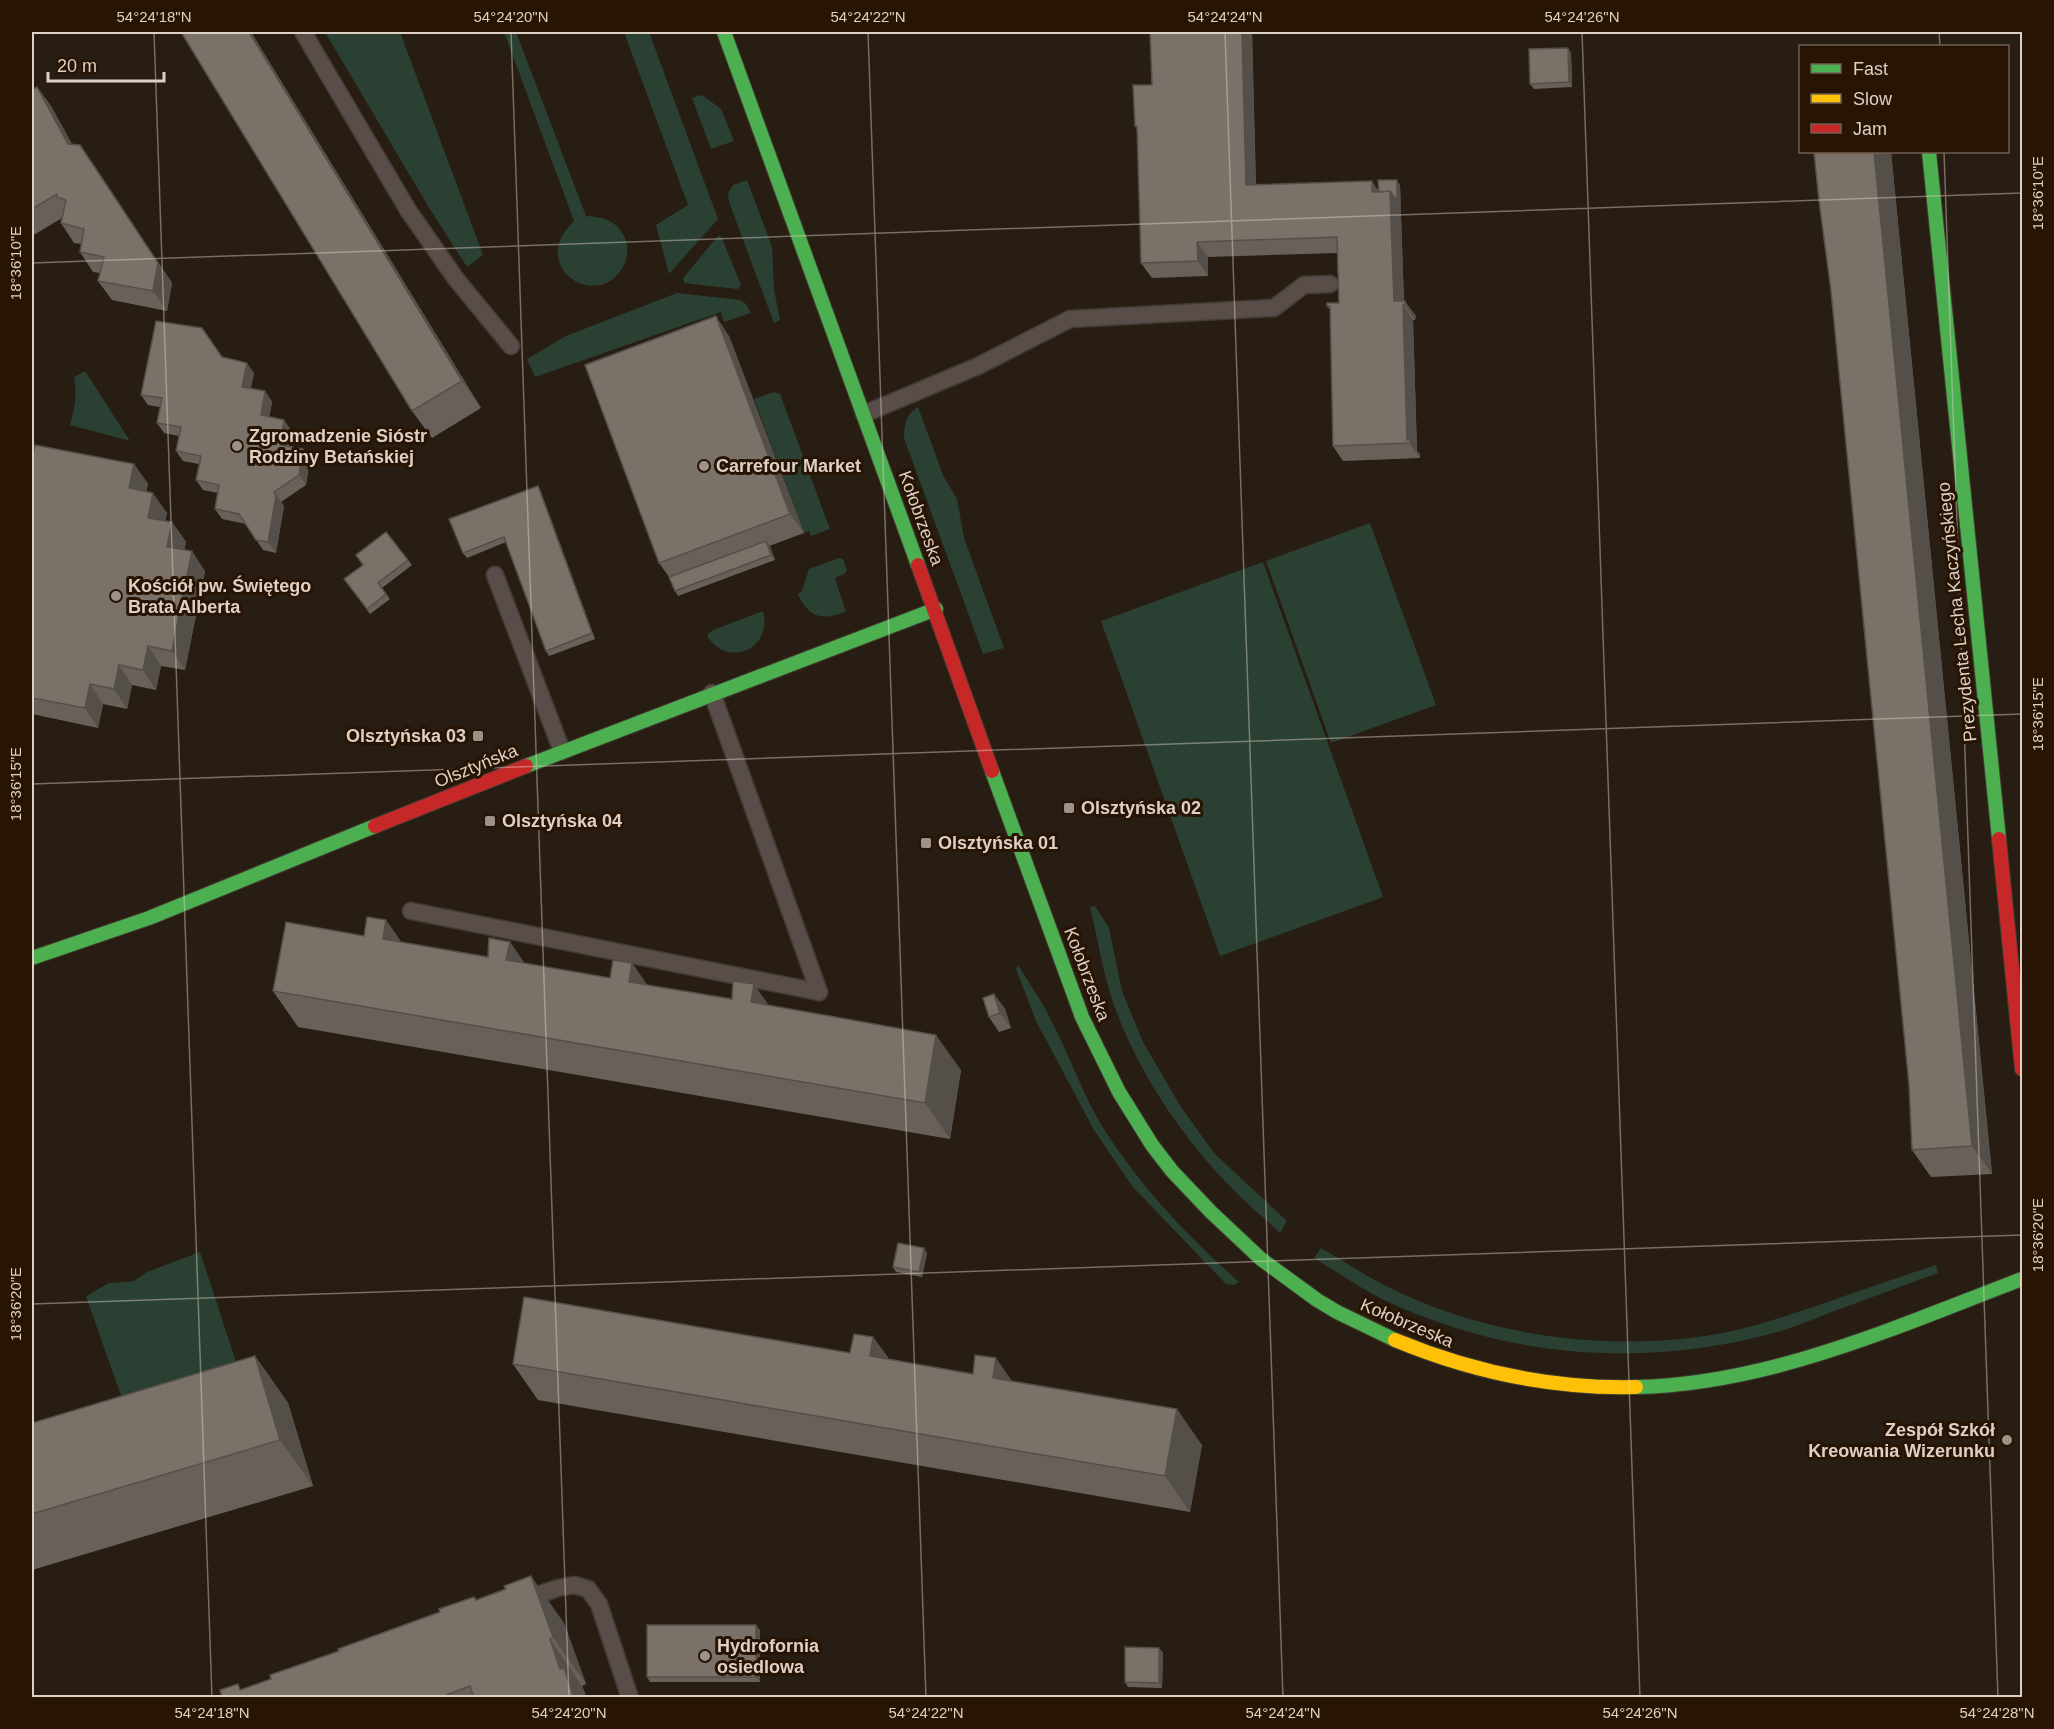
<svg xmlns="http://www.w3.org/2000/svg" width="2054" height="1729" font-family="Arial,sans-serif">
  <style>
    .green { fill: #2a4032 }
    .lines { fill: none; stroke-linecap: round; stroke-linejoin: round }
    .lane-casing { stroke: #433a31; stroke-width: 19 }
    .fast-casing { stroke: #433a31; stroke-width: 16 }
    .slow-casing { stroke: #433a31; stroke-width: 16 }
    .jam-casing { stroke: #433a31; stroke-width: 16 }
    .lane { stroke: #594d49; stroke-width: 16 }
    .fast { stroke: #4caf50; stroke-width: 14 }
    .slow { stroke: #ffc107; stroke-width: 14 }
    .jam { stroke: #c62828; stroke-width: 14 }
    .wall { fill: #696159 }
    .shaded-wall { fill: #554f49 }
    .building { fill: #7a7168; stroke: #554f49; stroke-width: 1.5 }
    .ticks { fill: none; stroke: #ded0c5; stroke-width: 1.5; stroke-opacity: 0.45 }
    .poi-dot { fill: #9e9187; stroke: #271403; stroke-width: 2 }
    .labels { text-anchor: middle; dominant-baseline: central; stroke-width: 6; stroke-linejoin: round; paint-order: stroke }
    .poi-label { font-size: 18px; font-weight: bold; fill: #ded0c5; stroke: #271403; text-anchor: start }
    .street-label { font-size: 18px; fill: #ded0c5; stroke: #271403 }
    .neatline { fill: none; stroke: #ded0c5; stroke-width: 2 }
    .ticks-label { font-size: 15px; text-anchor: middle; fill: #ded0c5 }
  </style>
  <rect width="100%" height="100%" fill="#281d13"/>
  <g class="green">
    <polygon points="325,32 400,32 483,255 467,267 428,206"/>
    <path d="M504,32H516L586,216C602,217 616,220 624,236C629,246 628,258 623,267C597,313 526,266 574,221Z"/>
    <polygon points="624,32 649,32 718,219 669,274 656,225 688,205"/>
    <polygon points="702,95 721,109 734,141 711,149 692,98"/>
    <polygon points="747,180 772,247 774,290 780,320 774,323 729,202 728,193 733,185"/>
    <polygon points="718,236 721,236 741,285 738,289 684,283 683,278"/>
    <polygon points="677,293 740,300 746,304 751,313 724,322 721,312 535,377 527,359 566,336"/>
    <path d="M85,371L130,441L70,425C75,408 77,394 74,377Z"/>
    <polygon points="774,392 780,394 830,529 811,536 809,531 804,533 754,399"/>
    <path d="M918,407L943,475L957,499L964,538L1004,648L983,654L904,438C904,424 906,414 918,407Z"/>
    <polygon points="1370,523 1436,705 1331,743 1266,561"/>
    <path d="M839,558L843,559L847,570L844,574L835,578L846,612C823,620 809,619 798,594L802,591L809,569Z"/>
    <polygon points="1263,562 1383,897 1220,956 1101,621"/>
    <path d="M763,611C773,653 723,667 707,635L713,630Z"/>
    <path d="M1095,906L1109,928L1122,991L1143,1042L1181,1107L1214,1153L1287,1221L1280,1233C1261,1215 1240,1198 1223,1179C1177,1130 1137,1069 1114,1005C1103,974 1098,940 1090,907Z"/>
    <path d="M1018,965C1029,983 1042,1001 1051,1020C1070,1056 1083,1096 1105,1131C1142,1188 1188,1237 1239,1282L1234,1285L1226,1284L1132,1186L1094,1130L1036,1021L1016,969Z"/>
    <path d="M1321,1248C1342,1260 1363,1274 1384,1285C1478,1333 1593,1351 1698,1337C1741,1332 1783,1317 1825,1303C1862,1290 1899,1277 1936,1265L1938,1273C1904,1285 1871,1298 1837,1310C1818,1317 1800,1325 1781,1331C1647,1369 1506,1359 1380,1298C1357,1286 1336,1271 1314,1258Z"/>
    <polygon points="200,1252 241,1377 126,1410 86,1296 109,1283 134,1281 147,1272"/>
  </g>
  <g class="lines">
    <defs>
      <g id="lane">
        <polyline points="303,32 408,210 456,279 511,346"/>
        <polyline points="864,414 978,366 1070,319 1274,308 1304,285 1330,284"/>
        <polyline points="495,575 562,751"/>
        <polyline points="712,693 819,992"/>
        <polyline points="411,911 819,992"/>
        <polyline points="523,1600 558,1588 574,1585 588,1589 599,1604 630,1698"/>
      </g>
      <g id="fast">
        <polyline points="724,32 918,565"/>
        <polyline points="1929,152 1999,839"/>
        <polyline points="526,766 936,609"/>
        <polyline points="992,771 1082,1017 1119,1092 1152,1145 1172,1171 1211,1212 1261,1259 1317,1300 1337,1312 1395,1340"/>
        <polyline points="32,958 149,918 375,826"/>
        <path d="M1636,1387C1771,1384 1898,1326 2022,1279"/>
      </g>
      <path id="slow" d="M1395,1340C1472,1372 1553,1389 1636,1387"/>
      <g id="jam">
        <polyline points="918,565 992,771"/>
        <polyline points="375,826 526,766"/>
        <polyline points="1999,839 2022,1069"/>
      </g>
    </defs>
    <use href="#lane" class="lane-casing"/>
    <use href="#fast" class="fast-casing"/>
    <use href="#slow" class="slow-casing"/>
    <use href="#jam" class="jam-casing"/>
    <use href="#lane" class="lane"/>
    <use href="#fast" class="fast"/>
    <use href="#slow" class="slow"/>
    <use href="#jam" class="jam"/>
  </g>
  <g class="wall">
    <polygon points="181,32 251,32 481,408 432,438 412,411"/>
    <polygon points="1150,32 1252,32 1256,185 1379,191 1400,185 1404,301 1416,316 1415,320 1413,320 1417,451 1420,454 1420,458 1343,461 1333,446 1330,310 1327,306 1339,303 1337,253 1208,257 1208,276 1152,278 1141,263 1137,130 1135,126 1152,85"/>
    <polygon points="1568,48 1571,53 1572,87 1534,89 1530,84"/>
    <polygon points="37,87 51,106 72,144 94,165 172,283 167,311 112,300 98,281 100,273 93,272 80,252 81,244 74,243 61,223 62,218 32,236 32,90"/>
    <polygon points="1814,152 1891,152 1992,1174 1931,1177 1912,1150 1909,1085 1831,291"/>
    <polygon points="729,336 804,533 769,546 775,560 678,596 675,591 669,577 659,563"/>
    <polygon points="222,357 254,373 251,388 265,391 272,402 269,417 291,430 289,446 303,449 310,459 306,485 281,502 284,506 276,553 263,550 246,524 222,519 215,509 218,493 203,490 196,480 199,464 183,461 176,451 179,436 164,433 157,423 160,407 148,405 141,395"/>
    <polygon points="32,459 134,464 148,484 146,492 167,513 165,521 172,522 186,542 184,550 205,571 185,670 161,666 156,690 132,685 127,709 103,704 98,728 32,714"/>
    <polygon points="538,486 541,492 595,639 549,656 546,651 506,542 467,558 463,553"/>
    <polygon points="386,532 412,565 382,588 390,599 370,614 344,579 363,565"/>
    <polygon points="386,920 401,942 488,957 510,942 524,963 610,978 632,963 647,985 769,1005 961,1070 950,1139 298,1027 273,991 364,936"/>
    <polygon points="994,994 1005,1009 1011,1028 999,1032 989,1017"/>
    <polygon points="927,1253 922,1277 896,1272 893,1267"/>
    <polygon points="873,1337 889,1359 1012,1381 1202,1445 1190,1512 538,1400 513,1364 850,1353"/>
    <polygon points="255,1356 288,1403 313,1486 32,1570 32,1423"/>
    <polygon points="474,1597 476,1600 564,1623 586,1684 582,1686 587,1698 222,1698 440,1612"/>
    <polygon points="760,1630 760,1682 650,1682 647,1677"/>
    <polygon points="1159,1648 1163,1653 1162,1688 1128,1687 1125,1682"/>
  </g>
  <g class="shaded-wall">
    <polygon points="249,32 251,32 481,408 462,381"/>
    <polygon points="1242,32 1252,32 1256,200 1246,185"/>
    <polygon points="1568,48 1571,53 1572,87 1569,82"/>
    <polygon points="37,87 51,106 82,163 68,144"/>
    <polygon points="80,145 172,283 167,311 153,291"/>
    <polygon points="1874,152 1891,152 1992,1174 1972,1146"/>
    <polygon points="1397,180 1400,185 1404,306 1413,320 1417,451 1420,454 1420,458 1407,440 1394,301 1390,191"/>
    <polygon points="1372,181 1382,196 1372,192"/>
    <polygon points="1197,242 1208,257 1208,276 1198,261"/>
    <polygon points="1405,301 1416,316 1415,320 1405,305"/>
    <polygon points="716,316 729,336 804,533 790,514"/>
    <polygon points="247,363 254,373 249,397 242,387"/>
    <polygon points="265,391 272,402 268,425 261,415"/>
    <polygon points="284,420 291,430 288,455 280,445"/>
    <polygon points="303,449 310,459 306,485 299,475"/>
    <polygon points="134,464 148,484 142,508 129,488"/>
    <polygon points="538,486 541,492 595,639 592,633"/>
    <polygon points="274,492 284,506 276,553 268,542"/>
    <polygon points="153,493 167,513 162,537 148,518"/>
    <polygon points="172,522 186,542 181,566 167,547"/>
    <polygon points="766,541 770,546 775,560 771,555"/>
    <polygon points="192,551 205,571 185,670 172,651"/>
    <polygon points="148,646 161,666 156,690 143,670"/>
    <polygon points="119,665 132,685 127,709 114,689"/>
    <polygon points="90,684 103,704 98,728 85,708"/>
    <polygon points="386,920 411,956 383,939"/>
    <polygon points="510,942 535,978 506,960"/>
    <polygon points="632,963 657,999 629,982"/>
    <polygon points="754,984 779,1020 751,1002"/>
    <polygon points="994,994 1005,1009 1011,1028 1000,1013"/>
    <polygon points="936,1035 961,1070 950,1139 925,1103"/>
    <polygon points="924,1248 927,1253 922,1277 919,1272"/>
    <polygon points="873,1337 898,1373 870,1356"/>
    <polygon points="255,1356 288,1403 313,1486 280,1440"/>
    <polygon points="996,1358 1021,1394 993,1378"/>
    <polygon points="1177,1409 1202,1445 1190,1512 1165,1476"/>
    <polygon points="531,1576 564,1623 586,1684 553,1637"/>
    <polygon points="756,1625 760,1630 760,1682 756,1677"/>
    <polygon points="550,1639 582,1686 587,1698 574,1698 560,1669"/>
    <polygon points="1159,1648 1163,1653 1162,1688 1159,1683"/>
  </g>
  <g class="building">
    <polygon points="181,32 249,32 462,381 412,411"/>
    <polygon points="1150,32 1242,32 1246,185 1372,181 1372,192 1390,191 1394,301 1405,301 1405,305 1403,305 1407,440 1410,440 1410,443 1333,446 1330,306 1327,306 1327,303 1339,303 1337,237 1197,242 1198,261 1141,263 1137,126 1135,126 1133,85 1152,85"/>
    <polygon points="1568,48 1569,82 1530,84 1529,49"/>
    <polygon points="37,87 68,144 80,145 158,263 153,291 98,281 104,257 80,252 84,229 61,223 66,200 57,197 57,194 32,209 32,90"/>
    <polygon points="1814,152 1874,152 1972,1146 1912,1150 1909,1085 1831,291 1819,201"/>
    <polygon points="1378,180 1397,180 1397,201 1390,191 1379,192"/>
    <polygon points="716,316 790,514 659,563 585,365"/>
    <polygon points="156,321 202,328 222,357 247,363 242,387 265,391 261,415 284,420 280,445 303,449 299,475 274,492 276,496 268,542 256,540 239,514 215,509 219,485 196,480 201,456 176,451 181,427 157,423 162,398 141,395"/>
    <polygon points="35,445 134,464 129,488 153,493 148,518 172,522 167,547 192,551 172,651 148,646 143,670 119,665 114,689 90,684 85,708 32,698 32,459"/>
    <polygon points="538,486 592,633 546,651 504,537 463,553 449,519"/>
    <polygon points="386,532 408,560 378,583 386,594 367,609 344,579 363,565 356,555"/>
    <polygon points="766,541 771,555 675,591 669,577"/>
    <polygon points="367,917 386,920 383,939 488,957 489,938 510,942 506,960 610,978 613,960 632,963 629,982 732,999 733,981 754,984 751,1002 936,1035 925,1103 273,991 286,922 364,936"/>
    <polygon points="994,994 1000,1013 989,1017 983,998"/>
    <polygon points="898,1243 924,1248 919,1272 893,1267"/>
    <polygon points="524,1297 850,1353 854,1334 873,1337 870,1356 973,1374 975,1355 996,1358 993,1378 1177,1409 1165,1476 513,1364"/>
    <polygon points="255,1356 280,1440 32,1514 32,1423"/>
    <polygon points="531,1576 553,1637 550,1639 560,1669 564,1668 574,1698 474,1698 470,1686 439,1698 222,1698 220,1690 238,1684 240,1690 271,1679 270,1675 339,1651 338,1649 440,1612 439,1609 474,1597 476,1600 506,1589 504,1586"/>
    <rect x="647" y="1625" width="109" height="52"/>
    <polygon points="1125,1647 1159,1648 1159,1683 1125,1682"/>
  </g>
  <path class="ticks" d="M154,32L212,1698M511,32L569,1698M868,32L926,1698M1225,32L1283,1698M1582,32L1640,1698M1939,32L1940,46M1944,152L1998,1698M32,263L2022,193M32,784L2022,714M32,1304L2022,1235"/>
  <g class="poi-dot">
    <circle cx="237" cy="446" r="6"/>
    <circle cx="704" cy="466" r="6"/>
    <circle cx="116" cy="596" r="6"/>
    <rect x="472" y="730" width="12" height="12" rx="3"/>
    <rect x="1063" y="802" width="12" height="12" rx="3"/>
    <rect x="484" y="815" width="12" height="12" rx="3"/>
    <rect x="920" y="837" width="12" height="12" rx="3"/>
    <circle cx="2007" cy="1440" r="6"/>
    <circle cx="705" cy="1656" r="6"/>
  </g>
  <g class="labels">
    <g class="poi-label">
      <text x="249" y="436">Zgromadzenie Sióstr<tspan x="249" dy="21">Rodziny Betańskiej</tspan></text>
      <text x="716" y="466">Carrefour Market</text>
      <text x="128" y="586">Kościół pw. Świętego<tspan x="128" dy="21">Brata Alberta</tspan></text>
      <text x="466" y="736" text-anchor="end">Olsztyńska 03</text>
      <text x="1081" y="808">Olsztyńska 02</text>
      <text x="502" y="821">Olsztyńska 04</text>
      <text x="938" y="843">Olsztyńska 01</text>
      <text x="1995" y="1430" text-anchor="end">Zespół Szkół<tspan x="1995" dy="21">Kreowania Wizerunku</tspan></text>
      <text x="717" y="1646">Hydrofornia<tspan x="717" dy="21">osiedlowa</tspan></text>
    </g>
    <g class="street-label">
      <text transform="translate(921 518) rotate(70)">Kołobrzeska</text>
      <text transform="translate(1957 612) rotate(-96)">Prezydenta Lecha Kaczyńskiego</text>
      <text transform="translate(476 766) rotate(-22)">Olsztyńska</text>
      <text transform="translate(1087 974) rotate(69)">Kołobrzeska</text>
      <text transform="translate(1407 1323) rotate(23)">Kołobrzeska</text>
    </g>
  </g>
  <rect width="2054" height="1729" fill="none" stroke="#271403" stroke-width="66"/>
  <rect x="1799" y="45" width="210" height="108" fill="#271403" stroke="#705f51" stroke-width="1.5"/>
  <rect x="1811" y="64" width="30" height="9" fill="#4caf50" stroke="#705f51" stroke-width="1.5"/>
  <text x="1853" y="75" font-size="18" fill="#ded0c5">Fast</text>
  <rect x="1811" y="94" width="30" height="9" fill="#ffc107" stroke="#705f51" stroke-width="1.5"/>
  <text x="1853" y="105" font-size="18" fill="#ded0c5">Slow</text>
  <rect x="1811" y="124" width="30" height="9" fill="#c62828" stroke="#705f51" stroke-width="1.5"/>
  <text x="1853" y="135" font-size="18" fill="#ded0c5">Jam</text>
  <path d="M48 72v9h116v-9" fill="none" stroke="#ded0c5" stroke-width="3"/>
  <text x="57" y="72" font-size="18" fill="#ded0c5" stroke="#271403" stroke-width="4.5" paint-order="stroke">20 m</text>
  <rect x="33" y="33" width="1988" height="1663" class="neatline"/>
  <g class="ticks-label">
    <text x="154" y="22">54°24'18"N</text>
    <text x="511" y="22">54°24'20"N</text>
    <text x="868" y="22">54°24'22"N</text>
    <text x="1225" y="22">54°24'24"N</text>
    <text x="1582" y="22">54°24'26"N</text>
    <text transform="translate(2038 193) rotate(-90)" y="5">18°36'10"E</text>
    <text transform="translate(16 263) rotate(-90)" y="5">18°36'10"E</text>
    <text transform="translate(2038 714) rotate(-90)" y="5">18°36'15"E</text>
    <text transform="translate(16 784) rotate(-90)" y="5">18°36'15"E</text>
    <text transform="translate(2038 1235) rotate(-90)" y="5">18°36'20"E</text>
    <text transform="translate(16 1304) rotate(-90)" y="5">18°36'20"E</text>
    <text x="212" y="1718">54°24'18"N</text>
    <text x="569" y="1718">54°24'20"N</text>
    <text x="926" y="1718">54°24'22"N</text>
    <text x="1283" y="1718">54°24'24"N</text>
    <text x="1640" y="1718">54°24'26"N</text>
    <text x="1997" y="1718">54°24'28"N</text>
  </g>
</svg>
